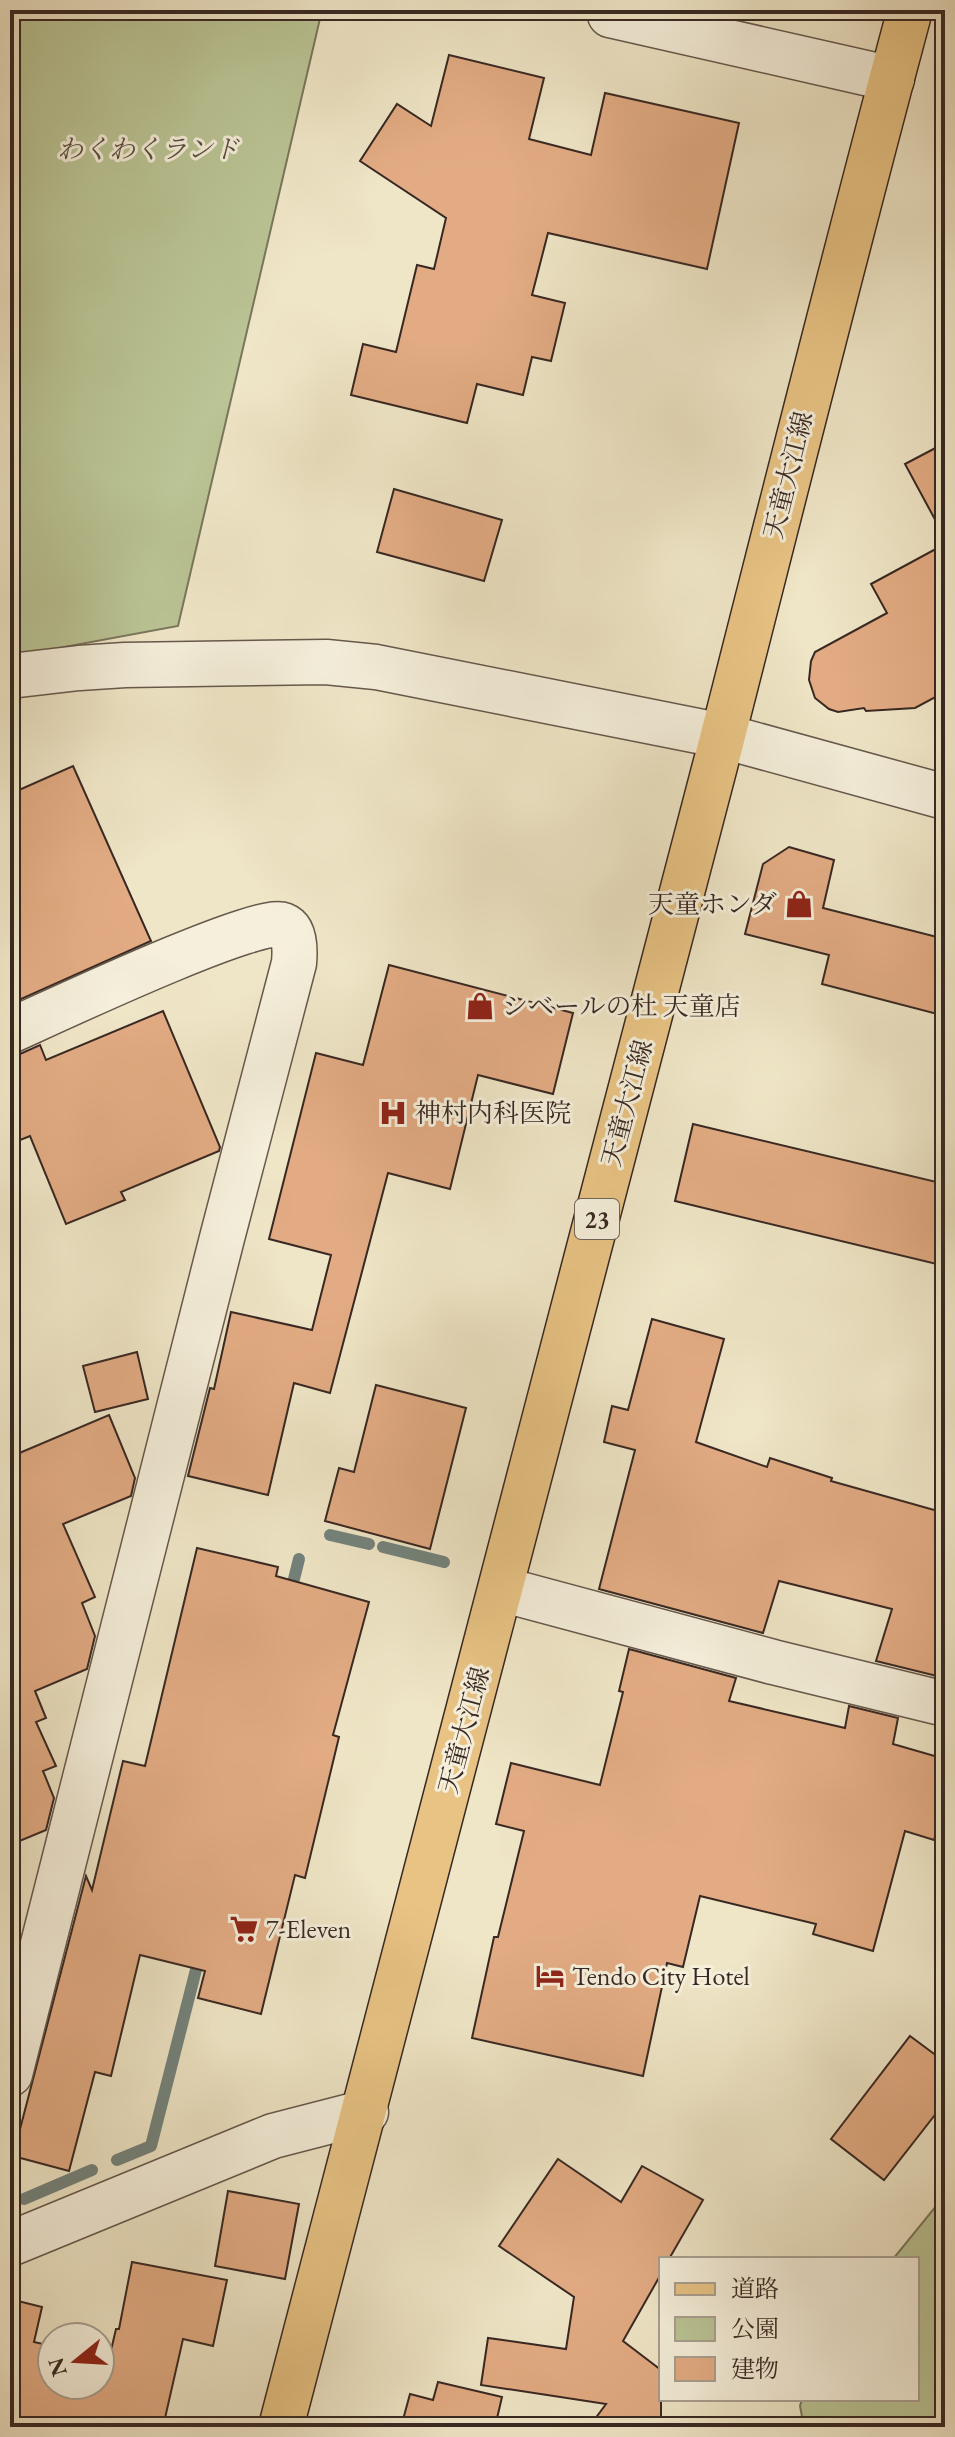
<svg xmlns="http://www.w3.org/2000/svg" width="955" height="2437" font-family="'EB Garamond','Noto Serif JP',serif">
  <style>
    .green { fill: #bac495; stroke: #79765c; stroke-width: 2 }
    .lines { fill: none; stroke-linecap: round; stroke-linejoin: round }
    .stream { stroke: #73837c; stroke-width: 12 }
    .building { fill: #e2ab83; stroke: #382823; stroke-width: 2 }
    .minor-casing { stroke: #66584c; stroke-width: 47 }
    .major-casing { stroke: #382823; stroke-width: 47 }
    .minor { stroke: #f5efdb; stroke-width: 44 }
    .major { stroke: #e8c384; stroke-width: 44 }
    .labels { text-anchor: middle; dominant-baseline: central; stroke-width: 6; stroke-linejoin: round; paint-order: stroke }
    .shield { fill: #f5efdb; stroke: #71645a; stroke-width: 2 }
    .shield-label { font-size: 24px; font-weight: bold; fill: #382823 }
    .park-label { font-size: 26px; font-style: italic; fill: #584f40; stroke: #f5efdb }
    .street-label { font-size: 26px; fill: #382823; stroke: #f5efdb }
    .poi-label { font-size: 26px; fill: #382823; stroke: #f5efdb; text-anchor: start }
  </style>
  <rect width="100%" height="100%" fill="#efe6c7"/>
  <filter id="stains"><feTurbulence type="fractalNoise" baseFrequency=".0025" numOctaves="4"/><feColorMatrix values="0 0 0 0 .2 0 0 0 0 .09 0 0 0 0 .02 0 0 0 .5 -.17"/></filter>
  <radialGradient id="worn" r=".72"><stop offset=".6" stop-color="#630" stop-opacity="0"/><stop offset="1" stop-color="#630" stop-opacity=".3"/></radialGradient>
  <g class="green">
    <polygon points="10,10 322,10 178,626 10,657"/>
    <polygon points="945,2195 945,2427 804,2427 800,2406 802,2399 917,2399 917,2259 893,2259"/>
  </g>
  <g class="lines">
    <g class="stream">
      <polyline points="330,1535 369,1544"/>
      <polyline points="383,1547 444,1562"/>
      <polyline points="290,1595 299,1559"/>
      <polyline points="117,2160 151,2146 200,1954"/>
      <polyline points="24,2199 92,2170"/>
    </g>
  </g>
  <g class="building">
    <polygon points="449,55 544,78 529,139 591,155 605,93 739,123 707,269 548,233 532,295 565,303 551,361 532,357 523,395 477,384 467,423 351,395 363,344 396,352 417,265 434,269 446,218 360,161 397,104 431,126"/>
    <polygon points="945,443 945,538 905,464"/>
    <polygon points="394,489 502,520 484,581 377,552"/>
    <polygon points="945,544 945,692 915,708 866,711 864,708 838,712 829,709 815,698 809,680 811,661 815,652 887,613 871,584"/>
    <polygon points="73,766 151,941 10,1004 10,794"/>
    <polygon points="789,847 834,860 823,908 945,939 945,1016 822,984 829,955 745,934 763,864"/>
    <polygon points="389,965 573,1013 553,1094 478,1075 450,1189 388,1173 330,1393 294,1383 268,1495 188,1476 210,1388 214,1389 231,1312 312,1330 331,1255 269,1239 316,1053 363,1065"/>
    <polygon points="163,1011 220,1147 219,1151 121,1192 125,1200 66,1224 30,1136 10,1144 10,1056 20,1054 40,1045 46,1060"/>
    <polygon points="693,1124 945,1184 945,1266 675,1201"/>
    <polygon points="652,1319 724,1339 696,1442 767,1467 770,1458 832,1478 831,1481 945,1513 945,1678 876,1661 892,1609 779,1581 763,1633 599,1589 635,1450 604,1442 612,1406 628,1410"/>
    <polygon points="137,1352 148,1399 95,1412 83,1366"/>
    <polygon points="376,1385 466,1408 430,1549 325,1521 339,1468 354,1472"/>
    <polygon points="109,1415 135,1478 131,1496 63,1524 95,1597 82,1603 95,1636 87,1669 35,1691 46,1718 36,1722 56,1766 43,1771 54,1798 46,1830 10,1845 10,1457"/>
    <polygon points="197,1548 278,1567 276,1576 369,1602 333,1735 339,1737 305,1878 295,1875 261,2014 198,1998 205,1971 140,1955 111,2076 95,2072 69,2171 13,2156 86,1876 92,1890 123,1761 145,1766"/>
    <polygon points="629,1649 736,1678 729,1701 845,1728 849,1706 898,1718 893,1744 945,1759 945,1803 934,1840 905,1831 873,1951 813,1934 816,1924 700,1896 683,1967 667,1963 643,2076 472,2038 494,1937 498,1937 524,1831 496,1824 511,1763 600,1785 623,1692 619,1691"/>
    <polygon points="910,2036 945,2062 945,2102 884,2180 831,2139"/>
    <polygon points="558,2159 621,2202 642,2166 703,2200 669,2259 661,2259 661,2274 623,2341 661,2370 661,2427 589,2427 606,2404 481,2385 488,2338 566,2349 574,2297 499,2246"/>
    <polygon points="228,2191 299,2204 285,2279 215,2266"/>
    <polygon points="132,2262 227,2280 213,2346 183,2339 163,2427 10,2427 10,2299 42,2307 34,2342 52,2346 52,2385 100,2385 100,2357 109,2359 116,2329 119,2329"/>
    <polygon points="438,2382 502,2397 495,2427 401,2427 410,2394 433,2400"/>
  </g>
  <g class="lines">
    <defs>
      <g id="minor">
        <polyline points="610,15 892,79"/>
        <polyline points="10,676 79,668 125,665 326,662 376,667 723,736 945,797"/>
        <path d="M10,1031C48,1014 257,915 283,925C296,930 295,952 294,963L222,1238L10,2074"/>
        <polyline points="501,1589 773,1662 945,1704"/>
        <polyline points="10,2244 273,2136 366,2112"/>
      </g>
      <path id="major" d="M281,2427C432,1865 578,1302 722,739C784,496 845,252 910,10"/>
    </defs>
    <use href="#minor" class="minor-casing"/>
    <use href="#major" class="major-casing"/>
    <use href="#minor" class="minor"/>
    <use href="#major" class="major"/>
  </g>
  <defs>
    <symbol id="shop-bare" viewBox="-9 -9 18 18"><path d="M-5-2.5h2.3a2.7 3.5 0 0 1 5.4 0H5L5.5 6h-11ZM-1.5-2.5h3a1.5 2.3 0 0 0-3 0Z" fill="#8f2418" stroke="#f5efdb" stroke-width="2.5" paint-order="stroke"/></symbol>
    <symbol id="hospital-bare" viewBox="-9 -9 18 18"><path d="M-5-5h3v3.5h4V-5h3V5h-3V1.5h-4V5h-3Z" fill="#8f2418" stroke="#f5efdb" stroke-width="2.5" paint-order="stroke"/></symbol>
    <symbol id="supermarket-bare" viewBox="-9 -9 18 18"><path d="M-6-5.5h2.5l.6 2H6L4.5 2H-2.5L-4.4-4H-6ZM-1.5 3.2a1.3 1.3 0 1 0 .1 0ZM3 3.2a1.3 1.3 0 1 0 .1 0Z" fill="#8f2418" stroke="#f5efdb" stroke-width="2.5" paint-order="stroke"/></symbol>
    <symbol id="hotel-bare" viewBox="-9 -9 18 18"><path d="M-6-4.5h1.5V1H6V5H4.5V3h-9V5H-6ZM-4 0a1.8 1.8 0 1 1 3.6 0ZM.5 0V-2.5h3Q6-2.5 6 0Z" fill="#8f2418" stroke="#f5efdb" stroke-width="2.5" paint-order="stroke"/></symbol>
  </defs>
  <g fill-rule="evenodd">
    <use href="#shop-bare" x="779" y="884" width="40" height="40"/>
    <use href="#shop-bare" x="460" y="986" width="40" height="40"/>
    <use href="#hospital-bare" x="373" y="1093" width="40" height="40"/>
    <use href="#supermarket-bare" x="224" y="1909" width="40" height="40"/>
    <use href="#hotel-bare" x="530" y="1956" width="40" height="40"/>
  </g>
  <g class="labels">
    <rect class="shield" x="575" y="1199" width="44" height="40" rx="6"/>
    <g class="shield-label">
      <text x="597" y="1219">23</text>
    </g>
    <g class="park-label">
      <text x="148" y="149">わくわくランド</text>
    </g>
    <g class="street-label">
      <text transform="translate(788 475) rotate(-76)">天童大江線</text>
      <text transform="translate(627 1103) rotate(-75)">天童大江線</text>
      <text transform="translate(464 1730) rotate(-75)">天童大江線</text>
    </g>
    <g class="poi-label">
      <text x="777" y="904" text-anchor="end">天童ホンダ</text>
      <text x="502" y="1006">シベールの杜 天童店</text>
      <text x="415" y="1113">神村内科医院</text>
      <text x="266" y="1929">7-Eleven</text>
      <text x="572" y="1976">Tendo City Hotel</text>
    </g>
  </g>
  <rect width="955" height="2437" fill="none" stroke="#efe6c7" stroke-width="40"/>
  <rect x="12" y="12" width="931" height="2413" fill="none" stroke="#382823" stroke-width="4"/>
  <rect x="20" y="20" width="915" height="2397" fill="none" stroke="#382823" stroke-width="2"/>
  <rect x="659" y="2257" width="260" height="144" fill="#f5efdb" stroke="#a99f91" stroke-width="2"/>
  <rect x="675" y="2283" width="40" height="12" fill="#e8c384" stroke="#a99f91" stroke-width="2"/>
  <text x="731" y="2297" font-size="24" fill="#382823">道路</text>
  <rect x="675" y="2317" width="40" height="24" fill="#bac495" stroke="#a99f91" stroke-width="2"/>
  <text x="731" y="2337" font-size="24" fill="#382823">公園</text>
  <rect x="675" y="2357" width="40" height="24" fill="#e2ab83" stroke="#a99f91" stroke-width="2"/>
  <text x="731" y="2377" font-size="24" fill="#382823">建物</text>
  <g transform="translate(76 2361) rotate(252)"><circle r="38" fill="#f5efdb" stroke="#a99f91" stroke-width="2"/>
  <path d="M0-6L14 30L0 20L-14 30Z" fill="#8f2418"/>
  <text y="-12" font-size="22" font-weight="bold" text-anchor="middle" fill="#382823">N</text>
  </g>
  <rect width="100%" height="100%" filter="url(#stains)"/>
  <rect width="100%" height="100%" fill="url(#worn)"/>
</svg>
